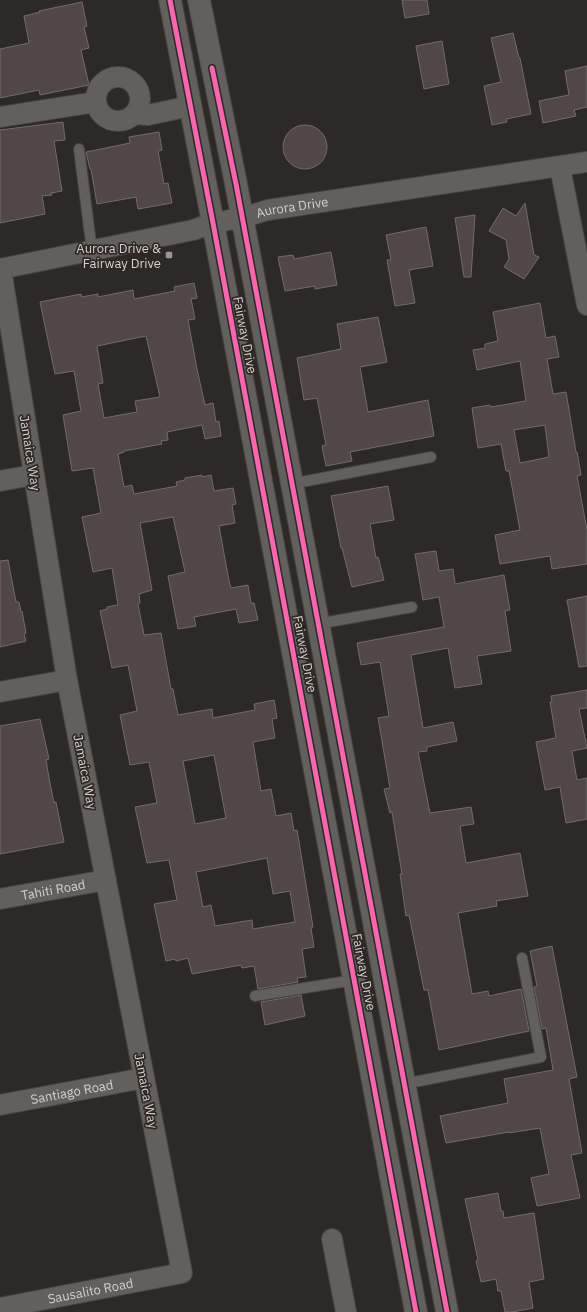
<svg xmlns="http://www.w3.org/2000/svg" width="587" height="1312" font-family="'IBM Plex Sans',sans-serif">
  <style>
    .building { fill: #504746; stroke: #716d6c; fill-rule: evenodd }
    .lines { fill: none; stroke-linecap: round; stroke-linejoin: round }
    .service-casing { stroke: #474443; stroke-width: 12 }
    .minor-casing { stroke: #474443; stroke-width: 22 }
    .tertiary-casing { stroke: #474443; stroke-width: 24 }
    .service { stroke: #61605f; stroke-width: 10 }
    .minor { stroke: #61605f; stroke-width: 20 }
    .tertiary { stroke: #61605f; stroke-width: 22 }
    .cycleway-casing { stroke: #2f2825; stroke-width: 8 }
    .cycleway { stroke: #f766af; stroke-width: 5 }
    .poi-dot { fill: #9a9694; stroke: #2f2825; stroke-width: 1.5 }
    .labels { text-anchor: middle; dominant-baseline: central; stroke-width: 3.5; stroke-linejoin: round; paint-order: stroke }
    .street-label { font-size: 13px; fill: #d5d0ce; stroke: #2f2825 }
    .poi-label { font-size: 13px; fill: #d5d0ce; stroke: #2f2825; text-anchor: end }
  </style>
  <rect width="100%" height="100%" fill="#2d2927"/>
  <g class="building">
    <polygon points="402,0 427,0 429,14 405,18"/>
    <polygon points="82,2 87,26 84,27 89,48 81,50 89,85 40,95 39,90 0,98 0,49 29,43 24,16 40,12 39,11"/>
    <polygon points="513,33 519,58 520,58 531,114 506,119 507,122 492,125 484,86 501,82 491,38"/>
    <polygon points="442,41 449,84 424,89 416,46"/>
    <polygon points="587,66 587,107 574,110 576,116 543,123 539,101 569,95 565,71"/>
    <polygon points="63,122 65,140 54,141 62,191 51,193 52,195 42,196 45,214 0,223 0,130"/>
    <circle cx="305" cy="147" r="22"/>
    <polygon points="159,132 162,150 158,151 164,184 168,183 172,203 138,209 136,197 97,204 91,169 90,169 86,152 130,143 129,137"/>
    <polygon points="525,203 534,255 539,257 524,279 504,267 509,259 506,240 489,231 503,208 516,216"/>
    <polygon points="475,215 471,277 464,277 455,218"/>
    <polygon points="426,227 433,266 409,270 415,303 395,306 387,260 391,260 386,235"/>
    <polygon points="331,252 337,285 315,289 315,286 285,291 278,257 293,255 294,259"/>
    <path d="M194,283L197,298L191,299L195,319L188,320L197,369L205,405L213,403L216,422L219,421L221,436L205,439L202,425L167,432L168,440L161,441L162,444L124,451V452L118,454L124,487L132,485L134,494L177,486L176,482L185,480V478L202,475V477L211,475L214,491L233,488L236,504L232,505L235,523L219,526L229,581L231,588L248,585L251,603H254L258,620L239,623L236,609L194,617L196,626L178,629L168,576L185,572L173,517L140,523L152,590L139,594L140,603L138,604L144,635L161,633L171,689H173L178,715L212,709L213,718L255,710L254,704L274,700L277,718L272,719L275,738L253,742L261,791L271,789L276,816L291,813L294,831L297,830L313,927L311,928L314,947L302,949L306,977L297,978L298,982L258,989L254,966L242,968L241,965L192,974L188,958L176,961L175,959L166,961L154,904L177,900L169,860L147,863L135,807L157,803L149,762L130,765L120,715L137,711L128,665L112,668L100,611L107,609V607L118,605L112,568L93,572L82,517L101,513L93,468L72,471L63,415L81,411L74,371L55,374L40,302L81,294L82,297L98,294V297L133,290L134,299L175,291L174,287ZM146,336L160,397L135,401L137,412L104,418L98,384L103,383L97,346ZM214,755L226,818L195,824L183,761ZM267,858L273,894L290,891L295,922L253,929L252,920L215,926L211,905L203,907L196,872Z"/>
    <path d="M540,303L546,338L555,336L559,357L547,359L553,394L566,392L576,452H577L581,475L577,476L587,530V564L552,569L550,556L500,564L495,535L520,530L509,471H506L501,444L478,448L472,408L490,405L491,407L526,401L520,361L477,370L473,350L485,348V344L498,341L493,312ZM545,425L549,457L520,463L514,430Z"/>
    <polygon points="378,317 387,362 360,367 368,412 428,400 434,436 350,452 352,461 326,466 322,446 326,445 317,398 304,400 297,358 341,349 337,324"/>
    <polygon points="388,486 394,520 370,524 376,558 378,557 384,580 352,587 342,548 341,548 331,496"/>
    <polygon points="436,551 439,571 453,569 455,584 504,575 510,610 505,611 511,651 477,656 482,684 455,688 448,648 411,655 423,728 453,722 457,741 427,747 427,751 418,752 430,813 471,807 474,824 460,826 466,863 520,853 528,896 496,901 497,906 458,913 472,994 488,991 489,996 521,989 529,1031 439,1050 428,990 424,990 409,915 406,916 400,874 402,874 392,812 390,813 384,789 390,788 378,718 389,716 380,662 361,665 357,643 444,627 439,597 423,600 415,554"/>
    <polygon points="8,560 16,602 19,602 21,612 22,611 26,633 24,634 26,641 0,647 0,561"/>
    <polygon points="587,596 587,666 579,667 567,600"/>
    <polygon points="587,690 587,708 579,709 587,748 572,751 577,780 587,778 587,819 566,823 560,787 545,790 536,742 556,738 550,702 552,702 551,696"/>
    <polygon points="40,719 49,759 46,760 49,778 54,803 56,802 64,842 0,854 0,726"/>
    <polygon points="552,946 577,1077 569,1079 582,1153 571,1155 580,1198 537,1206 531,1178 549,1174 540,1128 509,1133 509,1132 446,1143 440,1116 508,1103 504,1079 553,1070 546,1028 542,1029 534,987 537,986 530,951"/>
    <polygon points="301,995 305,1016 265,1025 261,1002"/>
    <polygon points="498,1193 501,1211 503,1211 504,1218 534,1213 544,1279 529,1282 533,1308 512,1312 505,1312 501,1291 498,1291 496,1279 481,1282 476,1261 478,1260 465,1199"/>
  </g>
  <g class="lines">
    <defs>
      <g id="service">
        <polyline points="79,149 92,251"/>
        <polyline points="291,484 431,457"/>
        <polyline points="317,624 412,607"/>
        <polyline points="255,996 354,980"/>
        <polyline points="404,1084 541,1057 522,958"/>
      </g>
      <g id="minor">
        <circle cx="118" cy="99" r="22"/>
        <polyline points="135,114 148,115 190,106"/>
        <polyline points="0,117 96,102"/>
        <polyline points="560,167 587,305"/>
        <path id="s1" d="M0,269L193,230L213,223L241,218L268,210L587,162"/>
        <polyline points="0,481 33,475"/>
        <polyline points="0,692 67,680"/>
        <path id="s2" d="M0,899L106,880"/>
        <path id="s3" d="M0,1105L144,1078"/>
        <polyline points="332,1239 346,1312"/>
        <path id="s4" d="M0,1308L182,1273L67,680L1,269"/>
      </g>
      <g id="tertiary">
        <polyline points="170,0 213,223 416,1312"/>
        <polyline points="199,0 236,184 447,1312"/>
      </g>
    </defs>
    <use href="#service" class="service-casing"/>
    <use href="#minor" class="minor-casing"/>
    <use href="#tertiary" class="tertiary-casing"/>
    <use href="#service" class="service"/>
    <use href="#minor" class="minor"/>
    <use href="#tertiary" class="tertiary"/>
    <defs>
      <g id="cycleway">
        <polyline points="170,0 213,223 416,1312"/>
        <polyline points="212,68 236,184 447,1312"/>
      </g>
    </defs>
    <use href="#cycleway" class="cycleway-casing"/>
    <use href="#cycleway" class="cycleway"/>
  </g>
  <rect class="poi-dot" x="165" y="251" width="8" height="8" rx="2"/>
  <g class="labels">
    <g class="street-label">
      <text stroke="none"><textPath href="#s1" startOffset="299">Aurora Drive</textPath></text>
      <text transform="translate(245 335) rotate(79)">Fairway Drive</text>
      <text transform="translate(30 453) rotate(81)">Jamaica Way</text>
      <text transform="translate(305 654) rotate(79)">Fairway Drive</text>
      <text transform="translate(85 772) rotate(79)">Jamaica Way</text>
      <text stroke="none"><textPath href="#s2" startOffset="54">Tahiti Road</textPath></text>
      <text transform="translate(364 972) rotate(79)">Fairway Drive</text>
      <text stroke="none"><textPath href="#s3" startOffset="73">Santiago Road</textPath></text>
      <text transform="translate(146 1091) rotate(79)">Jamaica Way</text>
      <text stroke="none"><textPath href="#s4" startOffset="92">Sausalito Road</textPath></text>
    </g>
    <g class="poi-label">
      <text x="161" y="248">Aurora Drive &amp;<tspan x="161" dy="15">Fairway Drive</tspan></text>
    </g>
  </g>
</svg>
